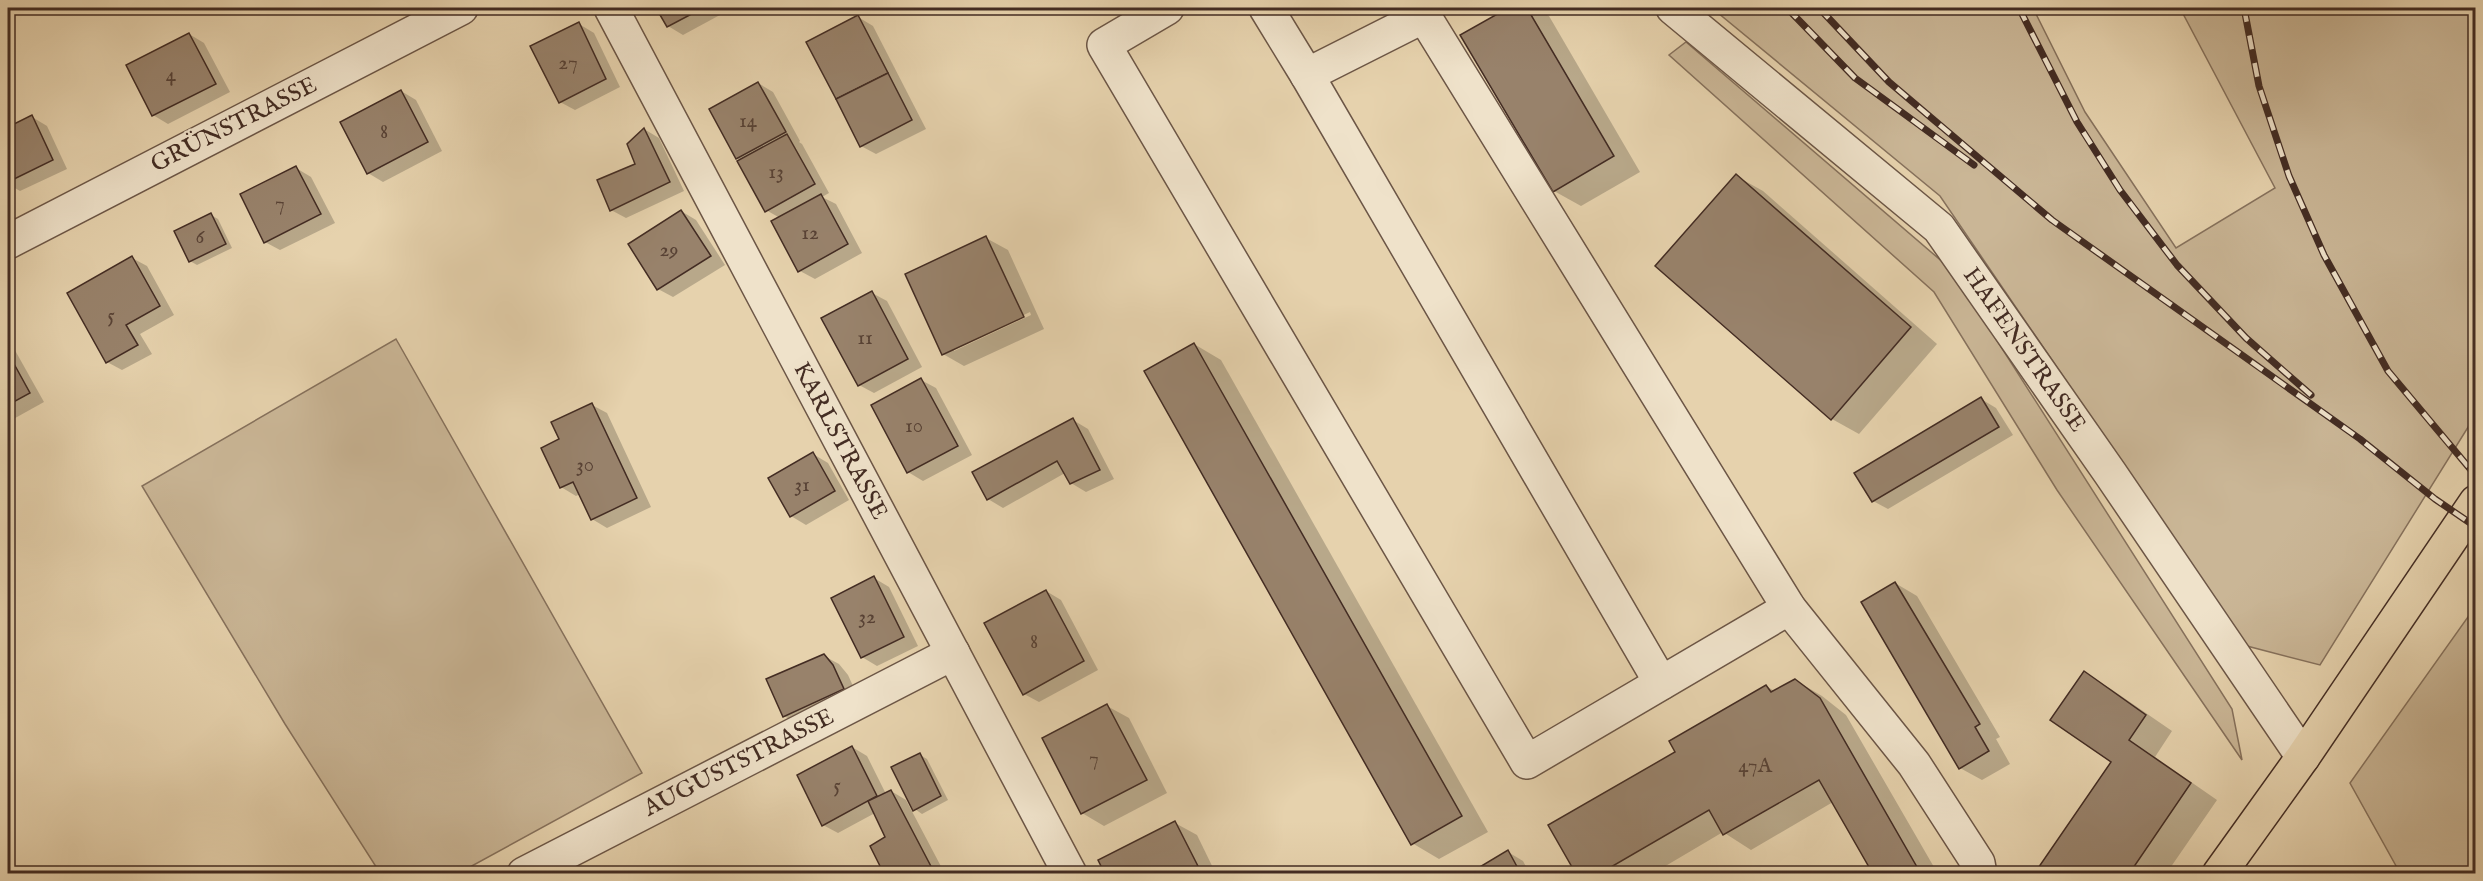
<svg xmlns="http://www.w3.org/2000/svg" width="2483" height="881" font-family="'IM FELL English',serif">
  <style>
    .green { fill: #cab696; stroke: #86715c; stroke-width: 1.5 }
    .shadow { fill: #0003; fill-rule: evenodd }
    .building { fill: #98826b; stroke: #432c23; stroke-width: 1.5 }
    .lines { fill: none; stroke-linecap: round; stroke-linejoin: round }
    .minor-casing { stroke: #6c5646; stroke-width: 36 }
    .major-casing { stroke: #432c23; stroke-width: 36 }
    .minor { stroke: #efe2ca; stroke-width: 33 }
    .major { stroke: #e6d2ad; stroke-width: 33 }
    .rail-casing { stroke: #432c23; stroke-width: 7 }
    .rail { stroke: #efe2ca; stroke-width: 4.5; stroke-dasharray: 14; stroke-linecap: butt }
    .labels { text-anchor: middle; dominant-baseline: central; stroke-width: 4.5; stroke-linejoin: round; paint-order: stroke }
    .number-label { font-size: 21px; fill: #584235 }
    .street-label { font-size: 24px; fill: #432c23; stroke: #efe2ca }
  </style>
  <rect width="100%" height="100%" fill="#e6d2ad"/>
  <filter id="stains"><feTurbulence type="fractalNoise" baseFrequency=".00333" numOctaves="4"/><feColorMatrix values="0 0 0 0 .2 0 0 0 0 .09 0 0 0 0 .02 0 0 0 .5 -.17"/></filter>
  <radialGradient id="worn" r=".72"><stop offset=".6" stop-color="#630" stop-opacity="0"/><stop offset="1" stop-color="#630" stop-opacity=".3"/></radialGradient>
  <g class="green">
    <polygon points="1712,8 2033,8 2085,112 2176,248 2275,188 2180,8 2475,8 2475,416 2320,665 2247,646 1940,196"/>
    <polygon points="1686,42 1952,270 2232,709 2242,760 2057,490 1934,292 1669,55"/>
    <polygon points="396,339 642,773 459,873 380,873 285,724 142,486"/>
    <polygon points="2475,607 2475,873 2400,873 2350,783"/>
  </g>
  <g class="shadow">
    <polygon points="658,8 730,8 731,9 683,35 668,26"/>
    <polygon points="1510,8 1534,8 1549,16 1640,172 1581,206 1554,191 1462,36"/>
    <polygon points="858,17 873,26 926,129 876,154 861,146"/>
    <polygon points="579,24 594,33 620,87 575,110 560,102"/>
    <polygon points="189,34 204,43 230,92 168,124 153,115 128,66"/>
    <polygon points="758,83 773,92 800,141 799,142 802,144 829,193 822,197 836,204 862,253 815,279 800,271 780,218 766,210 741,160 737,158 711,109"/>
    <polygon points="401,91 416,100 442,151 383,182 368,173 342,122"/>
    <polygon points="32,117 47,126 67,169 20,191 8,184 8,128"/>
    <polygon points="644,129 659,138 684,191 626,218 611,210 637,164"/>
    <polygon points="296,168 311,177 335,223 280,250 265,242"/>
    <polygon points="1736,176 1763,191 1937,344 1859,434 1832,419"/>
    <polygon points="681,211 696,220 725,265 673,297 658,289"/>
    <polygon points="211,215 218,219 232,248 197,265 190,261"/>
    <path d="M986,238L1008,250L1044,329L964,366L943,354ZM1030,312L1031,315L954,351V348Z"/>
    <polygon points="132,258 147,266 174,315 140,334 152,354 122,370 107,362"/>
    <polygon points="872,293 887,301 922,367 874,393 859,385"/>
    <polygon points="8,342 12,345 44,402 8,422"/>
    <polygon points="1194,344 1221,360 1488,832 1439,859 1412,843"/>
    <polygon points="921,380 936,388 972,455 923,481 908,472"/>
    <polygon points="1981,399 1996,408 2013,435 1888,509 1873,501"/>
    <polygon points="592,405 607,413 651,507 607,528 592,519 580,494 576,496 561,487 562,440"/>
    <polygon points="1073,420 1088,429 1114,479 1086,492 1071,483 1065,473 1003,508 988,499"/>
    <polygon points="813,454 828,463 849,500 806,525 791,516"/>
    <polygon points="874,578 889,587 918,646 877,666 862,657"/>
    <polygon points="1895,583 1917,596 2000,737 1996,739 2010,764 1982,780 1960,768"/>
    <polygon points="1046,591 1061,600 1098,670 1039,702 1024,694"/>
    <polygon points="824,656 839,664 848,675 858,697 799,724 784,716"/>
    <polygon points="2084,673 2111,689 2172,731 2155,757 2217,800 2166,874 2036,874 2113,761"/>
    <polygon points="1795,680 1822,696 1846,715 1938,874 1875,874 1833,802 1751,850 1723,832 1652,874 1578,874 1766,686 1776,692"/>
    <polygon points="1107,706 1129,718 1167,793 1104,826 1082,813"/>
    <polygon points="852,747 867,756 886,794 891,791 906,800 945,874 886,874 887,838 875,813 838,833 823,825"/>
    <polygon points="920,755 927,759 948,800 922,814 915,809"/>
    <polygon points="1175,823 1197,835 1216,874 1107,874"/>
    <polygon points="1508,852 1523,861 1530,874 1471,874"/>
  </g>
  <g class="building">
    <polygon points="656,8 703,8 667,27"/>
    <polygon points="1508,8 1527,8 1614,156 1553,192 1460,35"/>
    <polygon points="858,15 888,73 836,99 806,42"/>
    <polygon points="579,22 606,79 559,103 530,46"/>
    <polygon points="189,33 216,84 152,116 126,65"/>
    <polygon points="888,73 912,120 860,147 836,99"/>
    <polygon points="758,82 786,132 736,159 709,109"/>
    <polygon points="401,90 428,142 367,174 340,122"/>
    <polygon points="32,115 53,160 8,182 8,127"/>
    <polygon points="644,128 670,182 610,211 597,180 635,164 627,144"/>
    <polygon points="787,134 815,184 765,212 737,161"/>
    <polygon points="296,166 321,214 264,243 240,194"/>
    <polygon points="1736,174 1911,327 1831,420 1655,266"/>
    <polygon points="821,194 848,244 798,272 771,221"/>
    <polygon points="681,210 711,256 657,290 628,244"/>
    <polygon points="211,213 226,244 189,262 174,231"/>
    <polygon points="986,236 1024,317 942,355 905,274"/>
    <polygon points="132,256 160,306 126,325 138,345 106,363 67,293"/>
    <polygon points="872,291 908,359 858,386 821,318"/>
    <polygon points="1194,343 1462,816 1411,845 1144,371"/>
    <polygon points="8,353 30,393 8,405"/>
    <polygon points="921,378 958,446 907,473 871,405"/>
    <polygon points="1981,397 1999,427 1872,502 1854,473"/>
    <polygon points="592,403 637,498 591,520 573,482 560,488 541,448 559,439 551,422"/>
    <polygon points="1073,418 1100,470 1070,484 1057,461 987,500 972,472"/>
    <polygon points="813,452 835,491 790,517 768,478"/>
    <polygon points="874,576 904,637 861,658 831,598"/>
    <polygon points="1895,582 1980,724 1975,727 1989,751 1959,769 1861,602"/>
    <polygon points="1046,590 1084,661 1023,695 984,623"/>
    <polygon points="824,654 833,665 844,689 783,717 766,679"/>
    <polygon points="2084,671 2146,715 2129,740 2191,783 2129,874 2034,874 2111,762 2050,720"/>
    <polygon points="1795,679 1820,698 1921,874 1873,874 1819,780 1723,835 1709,810 1599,874 1576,874 1548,825 1675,752 1669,741 1766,685 1771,692"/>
    <polygon points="1107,704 1147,780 1081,814 1042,738"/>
    <polygon points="852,746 877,796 822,826 797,775"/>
    <polygon points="920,753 941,796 913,811 891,767"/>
    <polygon points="891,790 935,874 884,874 870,846 885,837 868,801"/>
    <polygon points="1175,821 1202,874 1105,874 1098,860"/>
    <polygon points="1508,850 1521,874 1468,874"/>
  </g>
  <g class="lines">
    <defs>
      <g id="minor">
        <polyline points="611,8 1070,874"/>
        <polyline points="1167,8 1104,45 1527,762 1789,608"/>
        <polyline points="1266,8 1307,75 1661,683"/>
        <polyline points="1673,8 1939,228 2110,473 2303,757"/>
        <polyline points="1307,75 1424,16 1789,608 1914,764 1978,863 1980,874"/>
        <polyline points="8,242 461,8"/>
        <polyline points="524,874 953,653"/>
      </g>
      <polyline id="major" points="2219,874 2303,757 2476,502"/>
    </defs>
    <use href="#minor" class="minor-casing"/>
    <use href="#major" class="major-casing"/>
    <use href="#minor" class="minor"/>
    <use href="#major" class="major"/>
    <defs>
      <g id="rail">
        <polyline points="1787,8 1855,78 1974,165"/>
        <polyline points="1819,8 1889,82 2052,220 2360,439 2435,499 2476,527"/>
        <polyline points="2019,8 2077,122 2120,190 2177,265 2246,338 2311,395"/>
        <polyline points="2244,8 2259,86 2289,176 2324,255 2388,371 2476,476"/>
      </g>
    </defs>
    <use href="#rail" class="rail-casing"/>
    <use href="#rail" class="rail"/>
  </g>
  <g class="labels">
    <g class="number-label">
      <text x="568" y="63">27</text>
      <text x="171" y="75">4</text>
      <text x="748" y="121">14</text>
      <text x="384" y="132">8</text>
      <text x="776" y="172">13</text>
      <text x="280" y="204">7</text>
      <text x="810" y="233">12</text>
      <text x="200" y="237">6</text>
      <text x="669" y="250">29</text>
      <text x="111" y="316">5</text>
      <text x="865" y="338">11</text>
      <text x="914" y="426">10</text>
      <text x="585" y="465">30</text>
      <text x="802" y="485">31</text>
      <text x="867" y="617">32</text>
      <text x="1034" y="642">8</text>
      <text x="1094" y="759">7</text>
      <text x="1755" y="766">47A</text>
      <text x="837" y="786">5</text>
    </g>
    <g class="street-label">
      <text transform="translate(234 125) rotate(-27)">GRÜNSTRASSE</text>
      <text transform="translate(2024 350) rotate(55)">HAFENSTRASSE</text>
      <text transform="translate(840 441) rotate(62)">KARLSTRASSE</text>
      <text transform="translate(739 763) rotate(-27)">AUGUSTSTRASSE</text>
    </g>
  </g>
  <rect width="2483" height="881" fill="none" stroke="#e6d2ad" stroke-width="30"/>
  <rect x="9" y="9" width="2465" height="863" fill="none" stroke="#432c23" stroke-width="3"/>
  <rect x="15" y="15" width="2453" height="851" fill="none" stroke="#432c23" stroke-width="1.5"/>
  <rect width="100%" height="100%" filter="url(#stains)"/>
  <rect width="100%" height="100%" fill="url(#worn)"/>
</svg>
